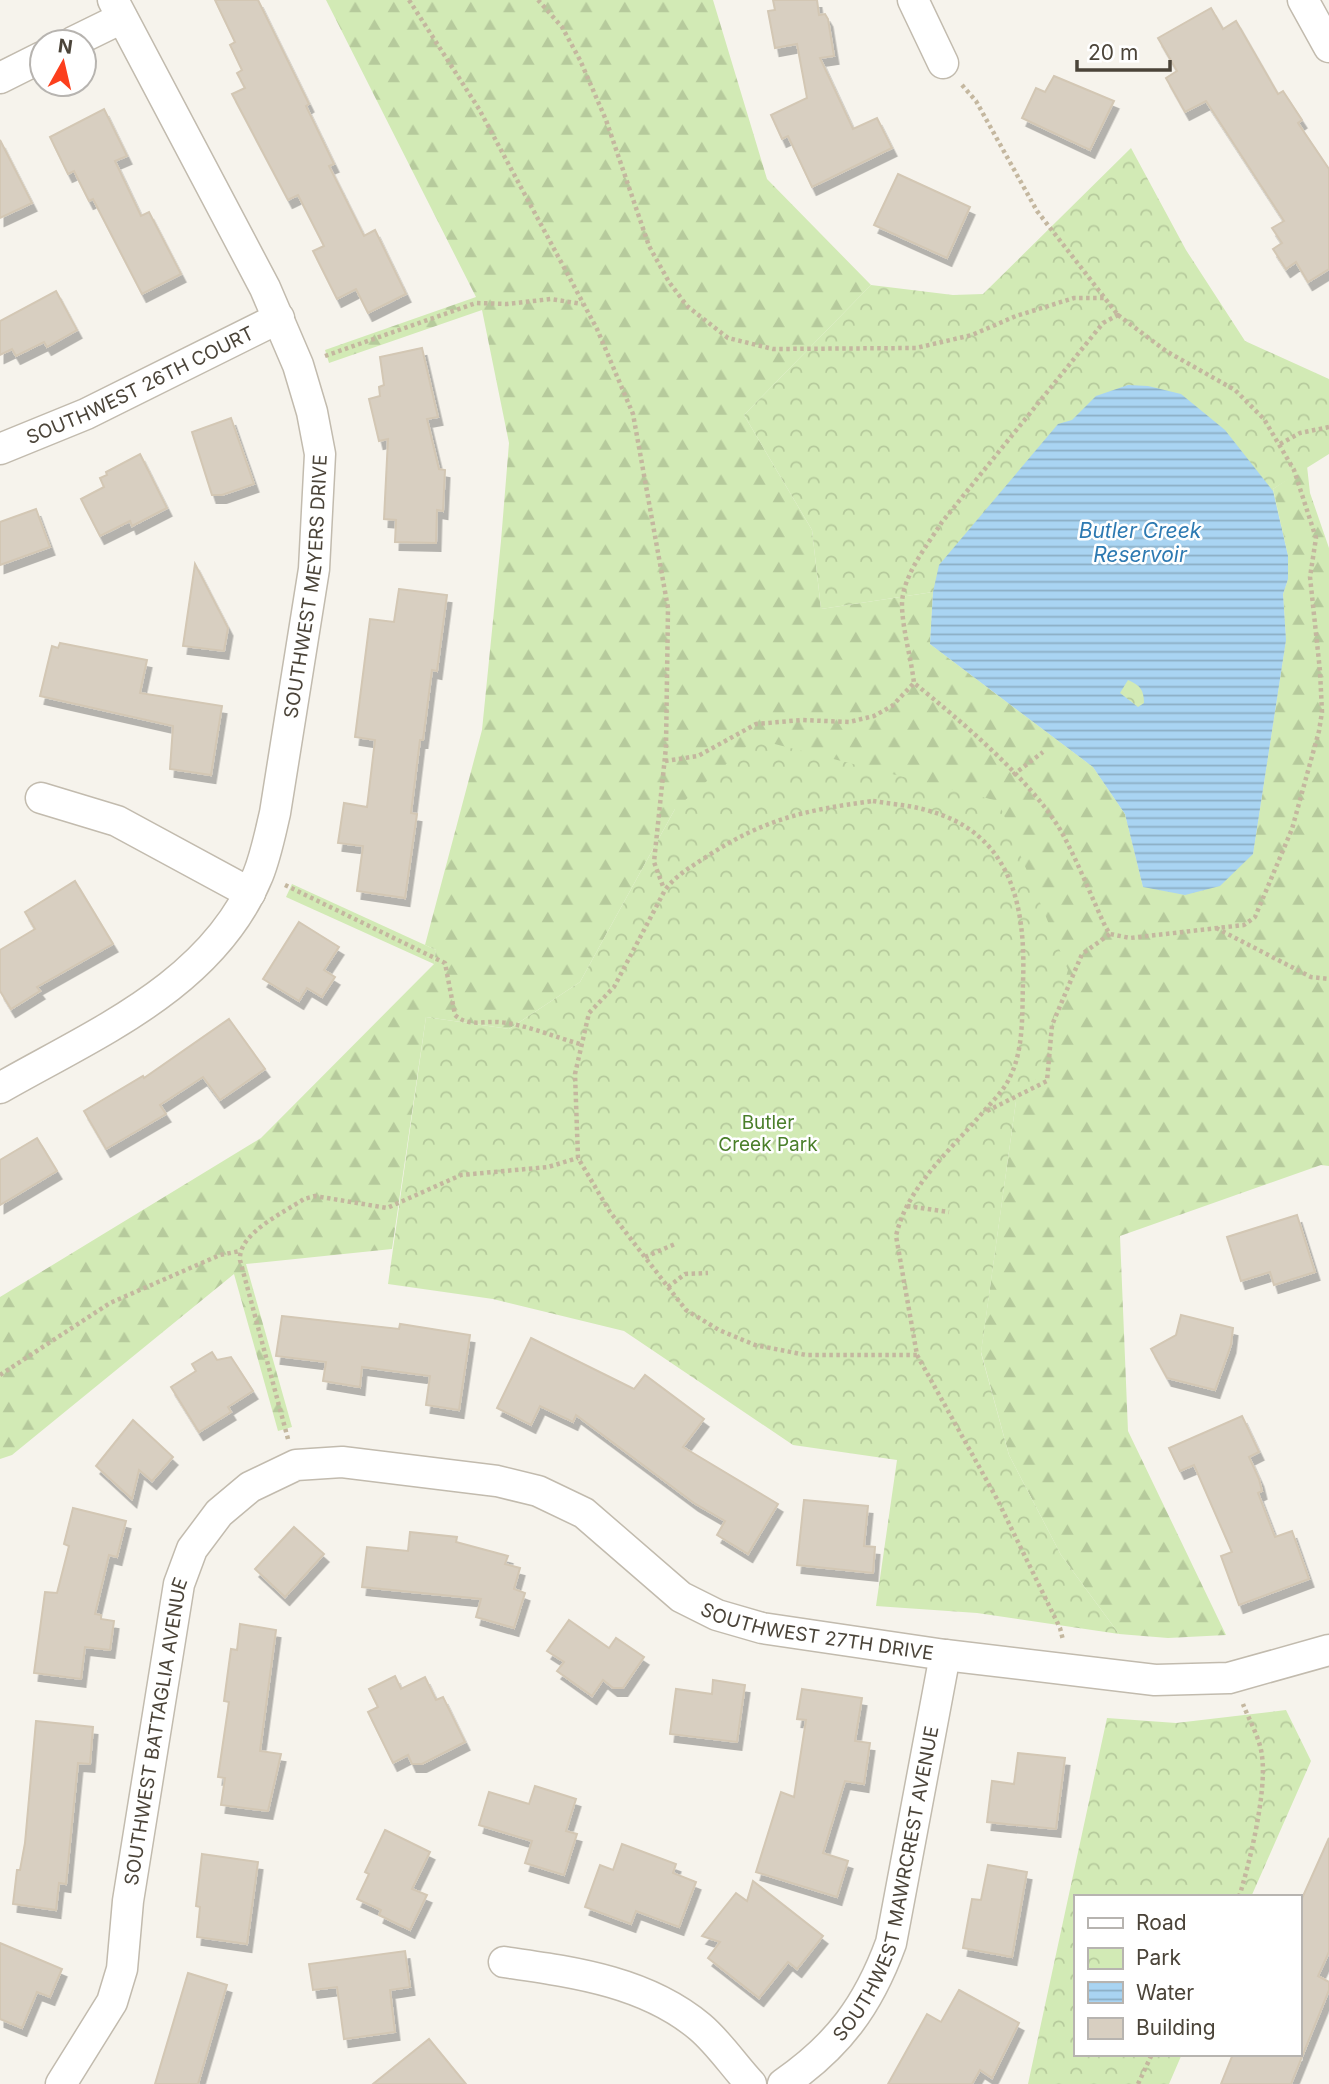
<svg xmlns="http://www.w3.org/2000/svg" width="1329" height="2084" font-family="Inter,sans-serif">
  <style>
    .grass { fill: #d2eab5 }
    .forest { fill: url(#forest-firs) }
    .park { fill: url(#park-crowns) }
    .water { fill: url(#water-rules); fill-rule: evenodd }
    .building { fill: #d8cfc1; stroke: #d3c7b4; stroke-width: 2; filter: url(#shadow) }
    .lines { fill: none; stroke-linecap: round; stroke-linejoin: round }
    .minor-casing { stroke: #c2bbae; stroke-width: 33 }
    .path { stroke: #c4b79f; stroke-width: 4.5; stroke-dasharray: 3.5 3.5; stroke-linecap: butt }
    .minor { stroke: #fff; stroke-width: 30 }
    .labels { text-anchor: middle; dominant-baseline: central; stroke-width: 5; stroke-linejoin: round; paint-order: stroke }
    .street-label { font-size: 19px; fill: #4b4439; stroke: #fff }
    .park-label { font-size: 19px; fill: #4a7f2a; stroke: #fff }
    .water-label { font-size: 21px; font-style: italic; fill: #2e7ab2; stroke: #fff }
  </style>
  <defs>
    <pattern id="forest-firs" width="22" height="20" patternUnits="userSpaceOnUse" patternTransform="scale(1.75)"><rect width="22" height="20" fill="#d2eab5"/><path d="M5 1l3.5 6h-7zM16 11l3.5 6h-7z" fill="#b6ca9c"/></pattern>
    <pattern id="park-crowns" width="20" height="18" patternUnits="userSpaceOnUse" patternTransform="scale(1.75)"><rect width="20" height="18" fill="#d2eab5"/><path d="M2 6a3 3 0 1 1 6 0M12 15a3 3 0 1 1 6 0" fill="none" stroke="#b6ca9c"/></pattern>
    <pattern id="water-rules" width="6" height="5" patternUnits="userSpaceOnUse" patternTransform="scale(1.75)"><rect width="6" height="5" fill="#a9d4f2"/><path d="M0 2.5h6" fill="none" stroke="#8caec5"/></pattern>
    <filter id="shadow"><feDropShadow dx="4.5" dy="8" stdDeviation="0" flood-color="#0004"/></filter>
  </defs>
  <rect width="100%" height="100%" fill="#f6f3ec"/>
  <polygon class="grass" points="292,884 436,950 434,964 286,897"/>
  <polygon class="forest" points="326,0 713,0 767,179 871,285 744,415 812,530 821,609 933,592 930,644 1093,767 1125,814 1143,887 1253,854 1286,640 1283,594 1288,579 1288,556 1273,489 1307,466 1310,493 1329,548 1329,1166 1321,1165 1120,1236 1128,1431 1226,1635 1168,1638 1119,1634 1061,1555 1009,1455 981,1352 1016,1101 675,809 580,982 509,1029 426,1017 392,1249 246,1264 292,1427 278,1431 234,1274 12,1455 0,1459 0,1297 261,1138 434,964 436,950 425,945 482,730 501,541 509,443 482,310 329,363 325,350 476,297"/>
  <g class="park">
    <polygon points="1131,148 1186,250 1245,341 1329,379 1329,454 1273,489 1288,556 1288,579 1283,594 1286,640 1253,854 1220,886 1185,895 1143,887 1125,814 1093,767 930,644 933,592 821,609 812,530 744,415 871,285 953,295 983,294"/>
    <polygon points="755,739 998,801 1068,970 1033,1088 1016,1101 981,1353 1009,1455 1061,1555 1119,1634 977,1613 876,1606 897,1460 793,1445 624,1331 493,1299 388,1284 426,1017 509,1029 580,982 675,809"/>
    <polygon points="1286,1710 1311,1761 1251,1897 1075,1897 1075,2054 1182,2054 1169,2084 1028,2084 1107,1718 1176,1723"/>
  </g>
  <path class="water" d="M1128,385L1148,386L1181,394L1225,430L1273,491L1288,556V579L1283,594L1286,640L1253,854L1220,886L1185,895L1143,887L1125,814L1093,767L930,644L933,592L939,565L1058,424L1072,420L1096,396ZM1128,680C1140,685 1144,690 1144,703L1138,707L1120,693Z"/>
  <g class="building">
    <polygon points="215,0 258,0 309,104 306,106 334,164 329,166 364,236 375,230 406,294 368,313 356,289 337,299 313,251 324,246 298,195 288,200 232,94 245,88 237,73 242,70 230,45 235,42"/>
    <polygon points="773,0 817,0 819,15 825,14 828,19 834,56 820,58 853,129 877,118 892,148 812,187 788,136 782,139 771,115 807,98 797,44 775,48 768,11 775,10"/>
    <polygon points="1211,8 1223,29 1236,21 1278,94 1283,91 1302,120 1298,123 1329,169 1329,269 1308,282 1296,262 1286,269 1273,249 1282,243 1272,228 1284,221 1206,101 1185,112 1166,78 1177,71 1158,38"/>
    <polygon points="1054,76 1114,101 1090,150 1022,118 1036,88 1045,92"/>
    <polygon points="104,109 127,156 115,161 141,216 149,212 181,274 142,294 93,199 89,201 74,171 68,174 50,137"/>
    <polygon points="0,140 32,203 0,218"/>
    <polygon points="898,174 970,207 947,258 874,225"/>
    <polygon points="56,291 77,330 47,347 44,342 16,356 12,349 0,355 0,321"/>
    <polygon points="422,348 438,417 427,419 439,469 445,470 443,511 437,510 436,543 395,542 396,520 384,519 388,439 379,441 369,399 380,396 379,387 384,385 380,357"/>
    <polygon points="231,418 254,484 222,495 212,495 192,432"/>
    <polygon points="140,454 167,508 132,526 130,521 100,536 81,499 104,487 100,478 107,475 106,472"/>
    <polygon points="36,509 50,547 0,565 0,522"/>
    <polygon points="195,564 228,628 224,651 183,646"/>
    <polygon points="399,589 447,595 437,671 432,670 423,740 420,740 411,813 417,814 405,898 357,891 363,846 338,843 344,803 367,807 375,740 355,737 370,619 394,622"/>
    <polygon points="60,643 147,660 140,693 222,706 211,775 170,769 173,726 40,696 52,646 58,648"/>
    <polygon points="75,881 113,944 37,987 40,991 11,1009 0,991 0,950 35,929 25,912"/>
    <polygon points="299,922 339,947 324,970 335,977 322,997 307,988 299,1001 263,979"/>
    <polygon points="229,1019 265,1069 220,1100 203,1077 160,1105 166,1114 106,1149 84,1111 143,1076 144,1078"/>
    <polygon points="37,1138 57,1171 0,1205 0,1160"/>
    <polygon points="1297,1215 1315,1272 1274,1285 1270,1272 1241,1281 1227,1237"/>
    <polygon points="1181,1315 1233,1328 1231,1345 1215,1390 1167,1378 1151,1349 1176,1335"/>
    <polygon points="282,1316 399,1329 400,1324 470,1335 459,1410 426,1405 430,1376 362,1367 360,1387 323,1381 326,1362 276,1356"/>
    <polygon points="531,1338 634,1389 645,1375 704,1419 683,1447 778,1504 748,1554 717,1535 725,1521 694,1503 576,1415 573,1422 540,1406 531,1425 497,1408"/>
    <polygon points="212,1352 217,1360 231,1357 253,1391 228,1407 231,1412 199,1432 171,1387 196,1371 192,1364"/>
    <polygon points="1242,1416 1259,1452 1249,1457 1259,1479 1262,1491 1258,1493 1275,1537 1292,1531 1309,1579 1239,1605 1221,1556 1232,1552 1194,1465 1180,1471 1169,1448"/>
    <polygon points="133,1420 173,1457 152,1481 139,1470 132,1499 96,1466"/>
    <polygon points="804,1500 868,1506 864,1546 875,1547 873,1573 797,1565"/>
    <polygon points="73,1508 126,1521 117,1557 109,1555 95,1614 101,1615 101,1619 114,1621 110,1650 85,1647 81,1679 34,1673 45,1592 57,1593 69,1546 64,1544"/>
    <polygon points="294,1527 324,1554 285,1597 255,1569"/>
    <polygon points="410,1532 457,1537 456,1542 508,1556 505,1564 520,1568 514,1589 525,1593 514,1628 476,1617 481,1599 362,1587 367,1547 408,1551"/>
    <polygon points="569,1620 609,1648 616,1638 644,1657 623,1688 613,1688 603,1680 592,1696 557,1671 564,1662 547,1651"/>
    <polygon points="240,1624 276,1630 260,1751 281,1754 268,1811 221,1805 225,1778 218,1777 229,1702 224,1701 231,1649 237,1650"/>
    <polygon points="395,1676 401,1689 425,1677 436,1700 443,1697 465,1742 422,1764 412,1764 408,1755 393,1763 368,1712 378,1707 369,1689"/>
    <polygon points="713,1680 745,1685 737,1742 670,1734 676,1689 712,1694"/>
    <polygon points="802,1689 862,1698 855,1741 870,1743 864,1784 845,1781 823,1853 848,1861 837,1897 756,1872 781,1792 794,1797 806,1720 797,1719"/>
    <polygon points="36,1721 93,1727 90,1764 78,1763 66,1884 59,1883 56,1910 13,1904 17,1870 20,1870 25,1843"/>
    <polygon points="1018,1753 1065,1758 1056,1829 987,1822 992,1781 1014,1784"/>
    <polygon points="535,1786 576,1799 566,1831 577,1834 564,1875 525,1863 532,1841 479,1825 489,1792 529,1804"/>
    <polygon points="385,1830 430,1852 412,1889 427,1895 410,1930 379,1915 381,1910 357,1899 369,1874 365,1872"/>
    <polygon points="1329,1838 1329,1952 1318,1976 1329,1982 1329,1990 1291,2084 1221,2084 1233,2054 1299,2054 1299,1905"/>
    <polygon points="622,1844 676,1864 673,1873 696,1882 679,1927 636,1911 631,1924 585,1907 600,1865 613,1870"/>
    <polygon points="202,1854 258,1862 247,1944 197,1937 200,1907 196,1906"/>
    <polygon points="988,1865 1027,1872 1012,1957 963,1948 972,1899 981,1900"/>
    <polygon points="753,1881 823,1936 797,1969 788,1962 759,1998 708,1958 720,1942 702,1936 736,1893 747,1901"/>
    <polygon points="0,1943 62,1969 50,1997 37,1992 22,2028 0,2019"/>
    <polygon points="405,1951 410,1987 390,1990 395,2032 344,2039 337,1987 313,1990 309,1964"/>
    <polygon points="188,1973 227,1985 198,2084 155,2084"/>
    <polygon points="959,1990 1019,2023 992,2078 980,2070 972,2084 888,2084 927,2014 941,2022"/>
    <polygon points="429,2039 466,2084 373,2084"/>
  </g>
  <g class="lines">
    <defs>
      <g id="minor">
        <polyline points="913,0 943,63"/>
        <polyline points="1303,0 1329,47"/>
        <polyline points="73,42 122,18"/>
        <polyline points="0,78 42,57"/>
        <path id="s1" d="M0,449L86,414L279,318"/>
        <polyline points="41,798 117,821 250,893"/>
        <path id="s2" d="M0,1088C96,1033 213,985 258,875C266,855 270,834 275,813L314,569L320,454L312,412L298,365L265,288L113,0"/>
        <path d="M504,1962C572,1972 645,1981 700,2027C719,2043 734,2066 751,2084"/>
        <path id="s3" d="M61,2084L112,2002L122,1969L128,1901L179,1584L192,1549L219,1513L250,1487L296,1465L342,1462L497,1481L538,1491L584,1513L681,1597L717,1615L762,1628L945,1655L1155,1680L1229,1678L1329,1650"/>
        <path id="s4" d="M783,2084C838,2046 868,2006 891,1943L945,1655"/>
      </g>
    </defs>
    <use href="#minor" class="minor-casing"/>
    <g class="path">
      <polyline points="409,0 479,109 597,329 633,414 668,608 666,747 654,862 664,889"/>
      <polyline points="538,0 562,27 580,60 606,120 649,246 669,282 687,306 728,338 773,349 916,348 972,335 1016,316 1074,298 1105,298"/>
      <polyline points="962,85 976,101 1037,211 1118,315"/>
      <path d="M1118,315L1166,351L1235,390L1264,419L1294,470L1316,538L1310,577L1320,671L1322,712L1319,731L1292,829L1255,917L1244,925L1130,938L1110,934L1106,928C1091,896 1078,862 1061,831C1031,780 961,721 914,683C911,658 903,631 902,607C901,577 927,546 942,522L1103,323Z"/>
      <polyline points="325,356 476,303 507,304 551,299 582,304"/>
      <polyline points="1280,444 1300,433 1329,427"/>
      <polyline points="665,761 698,756 756,724 802,720 849,722 874,716 892,706 914,683"/>
      <polyline points="1013,775 1043,752"/>
      <path d="M873,801C890,804 909,805 926,810C1011,832 1026,905 1023,982C1022,1013 1024,1049 1010,1077C1004,1090 993,1101 984,1111C952,1149 907,1186 896,1236L917,1355H806L755,1345L719,1330L686,1310L668,1287L610,1212L578,1158L575,1074L589,1013L614,987L665,890C676,875 691,867 706,857C764,819 805,810 873,801Z"/>
      <path d="M285,885L445,963L455,1015C468,1027 483,1021 498,1022C525,1024 554,1037 580,1044"/>
      <polyline points="1216,928 1311,977 1329,979"/>
      <polyline points="987,1111 1047,1081 1052,1025 1082,954 1110,934"/>
      <polyline points="907,1206 949,1212"/>
      <polyline points="645,1257 675,1244"/>
      <polyline points="668,1287 685,1274 708,1273"/>
      <polyline points="917,1355 997,1499 1060,1628 1063,1640"/>
      <polyline points="0,1375 110,1303 220,1255 240,1251"/>
      <path d="M288,1439L240,1260C238,1233 285,1212 304,1199L315,1196L387,1208L461,1175L548,1167L578,1158"/>
      <path d="M1239,1897C1250,1862 1267,1791 1262,1756C1260,1738 1249,1720 1243,1704"/>
      <polyline points="1138,2084 1152,2054"/>
    </g>
    <use href="#minor" class="minor"/>
  </g>
  <g class="labels">
    <g class="street-label">
      <text stroke="none"><textPath href="#s1" startOffset="154">SOUTHWEST 26TH COURT</textPath></text>
      <text stroke="none"><textPath href="#s2" startOffset="635">SOUTHWEST MEYERS DRIVE</textPath></text>
      <text stroke="none"><textPath href="#s3" startOffset="1260">SOUTHWEST 27TH DRIVE</textPath></text>
      <text stroke="none"><textPath href="#s3" startOffset="371">SOUTHWEST BATTAGLIA AVENUE</textPath></text>
      <text stroke="none"><textPath href="#s4" startOffset="236">SOUTHWEST MAWRCREST AVENUE</textPath></text>
    </g>
    <g class="park-label">
      <text x="768" y="1122">Butler<tspan x="768" dy="22">Creek Park</tspan></text>
    </g>
    <g class="water-label">
      <text x="1140" y="530">Butler Creek<tspan x="1140" dy="24">Reservoir</tspan></text>
    </g>
  </g>
  <rect x="1074" y="1895" width="228" height="161" fill="#ffffff" stroke="#b7b4b0" stroke-width="2"/>
  <rect x="1088" y="1918" width="35" height="10" fill="#ffffff" stroke="#b7b4b0" stroke-width="2"/>
  <text x="1136" y="1930" font-size="21" fill="#4b4439">Road</text>
  <rect x="1088" y="1948" width="35" height="21" fill="url(#park-crowns)" stroke="#b7b4b0" stroke-width="2"/>
  <text x="1136" y="1965" font-size="21" fill="#4b4439">Park</text>
  <rect x="1088" y="1982" width="35" height="21" fill="url(#water-rules)" stroke="#b7b4b0" stroke-width="2"/>
  <text x="1136" y="2000" font-size="21" fill="#4b4439">Water</text>
  <rect x="1088" y="2018" width="35" height="21" fill="#d8cfc1" stroke="#b7b4b0" stroke-width="2"/>
  <text x="1136" y="2035" font-size="21" fill="#4b4439">Building</text>
  <g transform="translate(63 63) rotate(8)"><circle r="33" fill="#ffffff" stroke="#b7b4b0" stroke-width="2"/>
  <path d="M0-5L12 26L0 18L-12 26Z" fill="#fc3f1d"/>
  <text y="-10" font-size="19" font-weight="bold" text-anchor="middle" fill="#4b4439">N</text>
  </g>
  <path d="M1077 60v10h93v-10" fill="none" stroke="#4b4439" stroke-width="3.5"/>
  <text x="1088" y="60" font-size="21" fill="#4b4439" stroke="#ffffff" stroke-width="5" paint-order="stroke">20 m</text>
</svg>
